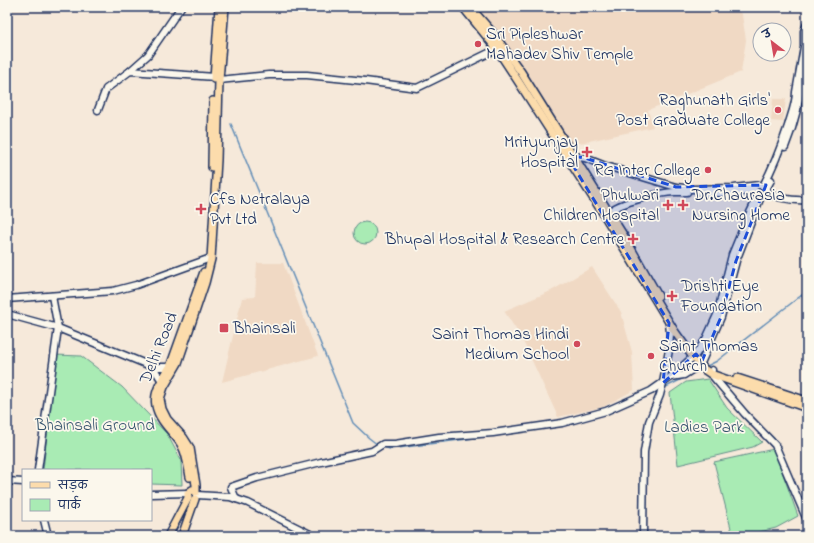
<svg xmlns="http://www.w3.org/2000/svg" width="814" height="543" font-family="'Indie Flower','Playpen Sans Deva',sans-serif">
  <style>
    .built { fill: #f0d9c4 }
    .green { fill: #a9ebb4; stroke: #628d89 }
    .lines { fill: none; stroke-linecap: round; stroke-linejoin: round }
    .stream { stroke: #628db7; stroke-width: 1.5 }
    .secondary-casing { stroke: #1b2f5e; stroke-width: 9 }
    .primary-casing { stroke: #1b2f5e; stroke-width: 10 }
    .secondary { stroke: #fbf7ec; stroke-width: 6 }
    .primary { stroke: #fcdcac; stroke-width: 7 }
    .marked { fill: #1d4ed8; fill-opacity: 0.2; stroke: #1d4ed8; stroke-width: 3; stroke-dasharray: 8 5; stroke-linejoin: round }
    .poi-dot { fill: #d1495b; stroke: #fbf7ec; stroke-width: 1.5 }
    .labels { text-anchor: middle; dominant-baseline: central; stroke-width: 3.5; stroke-linejoin: round; paint-order: stroke }
    .poi-label { font-size: 17px; fill: #1b2f5e; stroke: #fbf7ec; text-anchor: start }
    .street-label { font-size: 17px; fill: #1b2f5e; stroke: #fbf7ec }
    .park-label { font-size: 17px; fill: #37556f; stroke: #fbf7ec }
  </style>
  <rect width="100%" height="100%" fill="#f6e9da"/>
  <filter id="ink" filterUnits="userSpaceOnUse"><feTurbulence type="fractalNoise" baseFrequency=".025" numOctaves="2"/><feDisplacementMap in="SourceGraphic" scale="8" xChannelSelector="R" yChannelSelector="G"/><feConvolveMatrix kernelMatrix="1 2 1 2 8 2 1 2 1" color-interpolation-filters="sRGB"/></filter>
  <g filter="url(#ink)">
    <g class="built">
      <polygon points="468,7 735,7 742,15 746,40 741,72 648,110 653,127 580,143 563,142"/>
      <polygon points="773,99 786,99 783,122 771,121"/>
      <polygon points="257,263 283,263 318,356 222,382 242,298 255,297"/>
      <polygon points="592,267 621,312 632,352 634,390 603,407 558,417 521,337 504,311 551,291"/>
    </g>
    <g class="green">
      <circle cx="365" cy="233" r="11"/>
      <polygon points="56,355 81,356 122,387 167,434 181,460 182,485 151,484 151,470 43,470"/>
      <polygon points="708,379 727,408 762,442 753,447 678,465 670,393 686,382"/>
      <polygon points="774,449 798,516 776,528 747,535 733,536 714,462"/>
    </g>
    <g class="lines">
      <g class="stream">
        <polyline points="231,124 353,423 369,438 378,445"/>
        <polyline points="705,367 717,361 807,291"/>
        <polyline points="691,374 702,369"/>
        <polyline points="664,388 684,378"/>
        <polyline points="563,426 606,414 659,391"/>
        <polyline points="383,447 390,449 490,436"/>
      </g>
      <defs>
        <g id="secondary">
          <polyline points="130,71 148,55 181,7"/>
          <polyline points="219,80 269,75 307,75 365,81 417,88 497,49"/>
          <polyline points="98,110 106,89 130,71 215,77"/>
          <polyline points="785,147 792,128 797,110 803,77"/>
          <polyline points="572,157 574,156 585,158 603,165 676,187 692,189 734,188 759,185"/>
          <path d="M763,186C774,166 781,147 788,126C791,115 796,104 796,92L804,47V31L807,24"/>
          <polyline points="766,189 771,180"/>
          <path d="M765,192C778,198 794,201 807,200"/>
          <polyline points="700,193 720,193 755,191"/>
          <path d="M609,212C618,203 661,192 675,192C679,192 683,192 687,192"/>
          <polyline points="7,299 113,291 136,285 208,259"/>
          <polyline points="7,314 58,328 153,367 170,367 173,369"/>
          <polyline points="153,367 162,381 164,383"/>
          <polyline points="712,370 711,374 745,414 775,445 807,520"/>
          <polyline points="671,377 684,375 695,368 702,361 721,317 736,261 760,199"/>
          <polyline points="38,470 58,328 52,296"/>
          <polyline points="7,481 23,482"/>
          <polyline points="151,494 188,493"/>
          <polyline points="197,495 230,497 248,503 314,536"/>
          <polyline points="236,499 231,487 257,478 321,462 372,451 383,444 395,444 439,437 493,433 562,423 606,411 651,391 671,377 696,354 706,339 717,315 732,255 746,221 758,196"/>
          <polyline points="44,520 48,536"/>
          <polyline points="643,536 644,452 649,422 660,395 663,383 669,350 670,333 669,323"/>
        </g>
        <g id="primary">
          <polyline points="463,7 497,49 518,81 603,213 675,332 693,357 705,370 711,374 807,408"/>
          <polyline points="470,7 492,32 521,72 598,195 625,238 658,296"/>
          <polyline points="214,79 215,64 219,7"/>
          <polyline points="212,167 213,101"/>
          <polyline points="737,378 807,401"/>
          <path d="M190,477C188,467 187,455 182,446C178,438 171,432 165,424C148,402 156,389 170,367L204,272"/>
          <polyline points="196,492 196,485 190,448 183,437 167,419 162,409 160,399 164,387 178,363 205,283 211,259 217,160 219,80 225,7"/>
          <polyline points="168,536 188,498 188,493 192,490"/>
          <polyline points="182,536 195,499"/>
        </g>
      </defs>
      <use href="#secondary" class="secondary-casing"/>
      <use href="#primary" class="primary-casing"/>
      <use href="#secondary" class="secondary"/>
      <use href="#primary" class="primary"/>
    </g>
  </g>
  <path class="marked" d="M574,156L585,158L676,187L766,185L736,261L721,317L702,361L696,354L663,383L669,323L569,159Z"/>
  <g class="poi-dot">
    <circle cx="478" cy="44" r="4"/>
    <circle cx="778" cy="110" r="4"/>
    <path d="M585 146h4v4h4v4h-4v4h-4v-4h-4v-4h4z"/>
    <circle cx="708" cy="170" r="4"/>
    <path d="M666 199h4v4h4v4h-4v4h-4v-4h-4v-4h4z"/>
    <path d="M681 199h4v4h4v4h-4v4h-4v-4h-4v-4h4z"/>
    <path d="M199 203h4v4h4v4h-4v4h-4v-4h-4v-4h4z"/>
    <path d="M631 233h4v4h4v4h-4v4h-4v-4h-4v-4h4z"/>
    <path d="M670 290h4v4h4v4h-4v4h-4v-4h-4v-4h4z"/>
    <rect x="219" y="323" width="10" height="10" rx="2"/>
    <circle cx="577" cy="344" r="4"/>
    <circle cx="651" cy="356" r="4"/>
  </g>
  <g class="labels">
    <g class="poi-label">
      <text x="486" y="34">Sri Pipleshwar<tspan x="486" dy="20">Mahadev Shiv Temple</tspan></text>
      <text x="770" y="100" text-anchor="end">Raghunath Girls'<tspan x="770" dy="20">Post Graduate College</tspan></text>
      <text x="578" y="142" text-anchor="end">Mrityunjay<tspan x="578" dy="20">Hospital</tspan></text>
      <text x="700" y="170" text-anchor="end">RG Inter College</text>
      <text x="659" y="195" text-anchor="end">Phulwari<tspan x="659" dy="20">Children Hospital</tspan></text>
      <text x="692" y="195">Dr.Chaurasia<tspan x="692" dy="20">Nursing Home</tspan></text>
      <text x="210" y="199">Cfs Netralaya<tspan x="210" dy="20">Pvt Ltd</tspan></text>
      <text x="624" y="239" text-anchor="end">Bhupal Hospital &amp; Research Centre</text>
      <text x="681" y="286">Drishti Eye<tspan x="681" dy="20">Foundation</tspan></text>
      <text x="233" y="328">Bhainsali</text>
      <text x="569" y="334" text-anchor="end">Saint Thomas Hindi<tspan x="569" dy="20">Medium School</tspan></text>
      <text x="659" y="346">Saint Thomas<tspan x="659" dy="20">Church</tspan></text>
    </g>
    <g class="street-label">
      <text transform="translate(159 348) rotate(-68)">Delhi Road</text>
    </g>
    <g class="park-label">
      <text x="95" y="425">Bhainsali Ground</text>
      <text x="704" y="427">Ladies Park</text>
    </g>
  </g>
  <rect width="814" height="543" fill="none" stroke="#fbf7ec" stroke-width="24"/>
  <rect x="12" y="12" width="790" height="519" fill="none" stroke="#1b2f5e" stroke-width="1.5" filter="url(#ink)"/>
  <rect x="22" y="469" width="130" height="52" fill="#fbf7ec" stroke="#a1a7b3"/>
  <rect x="30" y="482" width="20" height="6" fill="#fcdcac" stroke="#a1a7b3"/>
  <text x="58" y="489" font-size="12" fill="#1b2f5e">सड़क</text>
  <rect x="30" y="499" width="20" height="12" fill="#a9ebb4" stroke="#a1a7b3"/>
  <text x="58" y="509" font-size="12" fill="#1b2f5e">पार्क</text>
  <g transform="translate(772 42) rotate(329)"><circle r="19" fill="#fbf7ec" stroke="#a1a7b3"/>
  <path d="M0-3L7 15L0 10L-7 15Z" fill="#d1495b"/>
  <text y="-6" font-size="11" font-weight="bold" text-anchor="middle" fill="#1b2f5e">उ</text>
  </g>
</svg>
